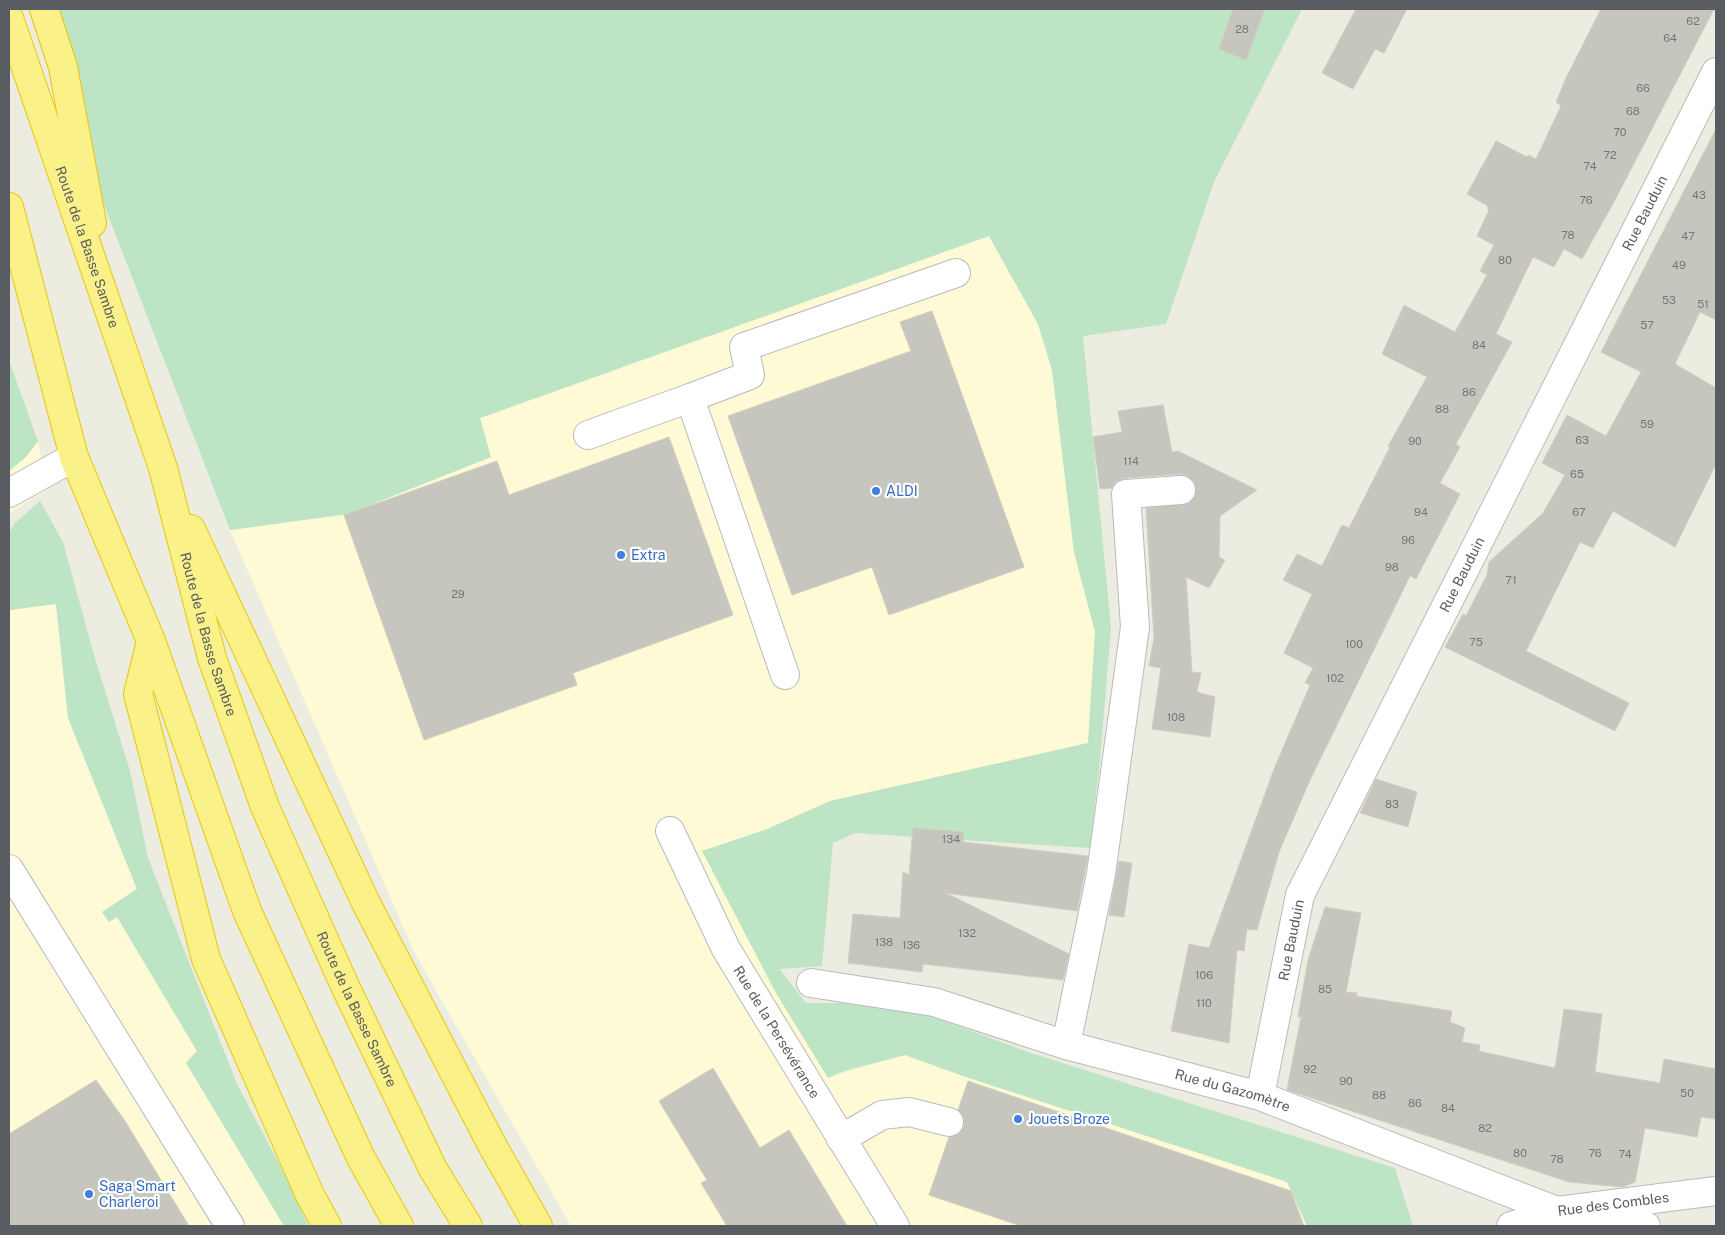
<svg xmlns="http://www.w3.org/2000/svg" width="1725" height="1235" font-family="'Public Sans',sans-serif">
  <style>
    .commercial { fill: #fdfad5 }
    .green { fill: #bde4c4 }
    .building { fill: #c7c6be; stroke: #d1cebf }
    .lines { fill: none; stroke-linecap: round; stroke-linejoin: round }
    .minor-casing { stroke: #b8babf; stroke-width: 30 }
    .highway-casing { stroke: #e9c804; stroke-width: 30 }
    .minor { stroke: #fff; stroke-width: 28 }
    .highway { stroke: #fbf189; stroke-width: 28 }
    .shop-dot { fill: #3f7fe0; stroke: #fff; stroke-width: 2 }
    .labels { text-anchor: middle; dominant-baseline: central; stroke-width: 4.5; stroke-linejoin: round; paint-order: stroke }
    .number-label { font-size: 11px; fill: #747678 }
    .street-label { font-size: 14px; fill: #595c61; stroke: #fff }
    .shop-label { font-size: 14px; fill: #366cbe; stroke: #fff; text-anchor: start }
  </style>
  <rect width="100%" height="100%" fill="#ecece1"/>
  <g class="commercial">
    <polygon points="989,236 1038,324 1052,370 1074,552 1095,632 1088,743 830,801 765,830 703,851 776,993 828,1077 904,1055 963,1076 1288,1182 1307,1226 571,1226 415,954 230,530 348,514 480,418"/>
    <polygon points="9,360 38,441 47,489 9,514"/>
    <polygon points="56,604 68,718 137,889 102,913 117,916 199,1055 284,1226 9,1226 9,610"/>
  </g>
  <g class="green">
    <polygon points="48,9 1302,9 1214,182 1166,324 1083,336 1111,628 1100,760 1090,848 855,833 833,843 822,966 779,969 806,1003 856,1003 923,1013 1031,1053 1395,1168 1413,1226 1307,1226 1287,1182 963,1076 905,1055 847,1070 828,1078 776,993 702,851 765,830 830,801 1088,743 1095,632 1074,552 1052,370 1038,324 989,236 480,418 491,457 348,514 230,530 101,197"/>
    <polygon points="9,360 38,441 26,457 9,471"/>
    <polygon points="40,501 63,542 94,655 130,771 148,858 237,1084 284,1173 308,1226 284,1226 186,1063 197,1051 117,917 109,922 102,912 137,889 68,718 56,604 9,610 9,533 15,523"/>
  </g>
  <g class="building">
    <polygon points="1233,9 1265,9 1246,60 1219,49"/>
    <polygon points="1356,9 1407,9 1384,53 1375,49 1353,89 1322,73"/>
    <polygon points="1601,9 1714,9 1614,202 1582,259 1564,249 1554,267 1533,257 1496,334 1512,342 1456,444 1460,447 1440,483 1460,494 1416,579 1410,576 1310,780 1279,852 1257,930 1247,929 1244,951 1237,950 1229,1043 1171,1031 1189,944 1209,948 1274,769 1310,685 1305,683 1313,668 1284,653 1312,594 1283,580 1297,554 1322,566 1342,525 1349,528 1390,447 1388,446 1427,377 1382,354 1404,305 1455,332 1487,275 1480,271 1494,245 1477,236 1489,210 1487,208 1488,206 1467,194 1496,141 1527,157 1528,155 1536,159 1561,106 1556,102 1566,78"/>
    <polygon points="1716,129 1716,320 1700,312 1675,364 1716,388 1716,464 1675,547 1613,511 1593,548 1580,542 1526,651 1629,703 1615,731 1445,647 1463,614 1466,616 1487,575 1489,562 1543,513 1565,475 1542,463 1567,415 1606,436 1641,372 1601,352"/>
    <polygon points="932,311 1024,567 889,615 872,567 792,595 728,416 911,351 900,322"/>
    <polygon points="1163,405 1172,452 1178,451 1257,490 1220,516 1219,557 1225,560 1209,588 1186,577 1192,672 1201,673 1197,692 1215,697 1210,737 1152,729 1161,668 1149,666 1154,638 1146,508 1189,503 1195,496 1196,488 1194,482 1188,476 1180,474 1125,478 1117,481 1112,488 1100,489 1093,437 1122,432 1118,411"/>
    <polygon points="669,437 733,615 573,673 577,685 424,740 344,515 497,461 509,495"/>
    <polygon points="1376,779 1417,792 1408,827 1360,813"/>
    <polygon points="913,828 964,832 963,842 1088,856 1077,911 946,893 1069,954 1063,980 923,964 922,972 848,963 853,914 900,918 903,872 909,875"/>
    <polygon points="1119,861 1132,863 1124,917 1109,915"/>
    <polygon points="1325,907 1361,913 1346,992 1357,993 1356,996 1452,1011 1450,1022 1465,1028 1462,1042 1480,1045 1479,1051 1555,1068 1564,1009 1602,1014 1595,1072 1660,1083 1664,1059 1716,1069 1716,1119 1701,1117 1697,1137 1645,1128 1635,1182 1623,1187 1569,1182 1287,1090 1301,1017 1298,1017 1308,960"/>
    <polygon points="713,1068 760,1148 789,1130 847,1226 727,1226 701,1183 707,1180 659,1101"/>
    <polygon points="96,1080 125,1121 189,1226 9,1226 9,1134"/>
    <polygon points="968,1081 1291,1191 1304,1226 1021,1226 929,1195 949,1137 960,1133 964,1126 964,1117 958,1110"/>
  </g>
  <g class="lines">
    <defs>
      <g id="minor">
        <polyline points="690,398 750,375 744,347 956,273"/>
        <polyline points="588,435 690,398 785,675"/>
        <polyline points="9,493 74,457"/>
        <path id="s1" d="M670,831L726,949L895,1226"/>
        <polyline points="9,869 230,1226"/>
        <path id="s2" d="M811,983L934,1002L1066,1045L1260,1096L1557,1211L1646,1226"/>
        <polyline points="1066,1045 1101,874 1135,627 1126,494 1181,490"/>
        <path id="s3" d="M1260,1096L1300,895L1716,72"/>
        <polyline points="841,1139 882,1115 909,1112 949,1122"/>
        <path id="s4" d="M1511,1226L1557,1211L1716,1191"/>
      </g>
      <g id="highway">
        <polyline points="44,9 63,67 92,223"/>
        <path id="s5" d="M9,18L163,468L212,658L265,807L344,984L433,1169L468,1226"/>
        <polyline points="9,207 74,457 151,641 247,911 361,1158 399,1226"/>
        <polyline points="191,529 366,903 492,1145 538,1226"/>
        <polyline points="151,641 138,694 206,959 310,1195 327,1226"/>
      </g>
    </defs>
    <use href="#minor" class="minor-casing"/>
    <use href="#highway" class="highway-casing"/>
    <use href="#minor" class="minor"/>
    <use href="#highway" class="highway"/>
  </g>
  <g class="shop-dot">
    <circle cx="876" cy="491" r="5"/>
    <circle cx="621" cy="555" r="5"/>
    <circle cx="1018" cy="1119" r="5"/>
    <circle cx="89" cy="1194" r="5"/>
  </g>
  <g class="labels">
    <g class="number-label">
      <text x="1693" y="21">62</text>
      <text x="1242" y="29">28</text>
      <text x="1670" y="38">64</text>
      <text x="1643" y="88">66</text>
      <text x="1633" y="111">68</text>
      <text x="1620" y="132">70</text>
      <text x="1610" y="155">72</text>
      <text x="1590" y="166">74</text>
      <text x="1699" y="195">43</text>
      <text x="1586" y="200">76</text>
      <text x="1568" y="235">78</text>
      <text x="1688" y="236">47</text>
      <text x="1505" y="260">80</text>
      <text x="1679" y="265">49</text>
      <text x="1669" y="300">53</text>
      <text x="1703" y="304">51</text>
      <text x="1647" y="325">57</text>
      <text x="1479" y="345">84</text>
      <text x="1469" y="392">86</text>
      <text x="1442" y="409">88</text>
      <text x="1647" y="424">59</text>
      <text x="1582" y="440">63</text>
      <text x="1415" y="441">90</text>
      <text x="1131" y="461">114</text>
      <text x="1577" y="474">65</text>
      <text x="1421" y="512">94</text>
      <text x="1579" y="512">67</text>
      <text x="1408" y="540">96</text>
      <text x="1392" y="567">98</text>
      <text x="1511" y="580">71</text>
      <text x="458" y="594">29</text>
      <text x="1476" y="642">75</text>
      <text x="1354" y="644">100</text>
      <text x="1335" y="678">102</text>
      <text x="1176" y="717">108</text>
      <text x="1392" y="804">83</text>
      <text x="951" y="839">134</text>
      <text x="967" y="933">132</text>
      <text x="884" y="942">138</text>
      <text x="911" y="945">136</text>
      <text x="1204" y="975">106</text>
      <text x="1325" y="989">85</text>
      <text x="1204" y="1003">110</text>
      <text x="1310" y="1069">92</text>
      <text x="1346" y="1081">90</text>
      <text x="1687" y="1093">50</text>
      <text x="1379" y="1095">88</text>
      <text x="1415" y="1103">86</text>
      <text x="1448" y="1108">84</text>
      <text x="1485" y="1128">82</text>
      <text x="1520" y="1153">80</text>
      <text x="1595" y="1153">76</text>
      <text x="1625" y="1154">74</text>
      <text x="1557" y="1159">78</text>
    </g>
    <g class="street-label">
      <text stroke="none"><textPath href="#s3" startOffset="969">Rue Bauduin</textPath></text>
      <text stroke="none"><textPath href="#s5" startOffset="242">Route de la Basse Sambre</textPath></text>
      <text stroke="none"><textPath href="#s3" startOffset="564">Rue Bauduin</textPath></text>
      <text stroke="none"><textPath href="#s5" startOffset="648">Route de la Basse Sambre</textPath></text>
      <text stroke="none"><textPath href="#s3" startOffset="159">Rue Bauduin</textPath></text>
      <text stroke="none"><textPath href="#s5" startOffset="1052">Route de la Basse Sambre</textPath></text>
      <text stroke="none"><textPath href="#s1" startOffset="228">Rue de la Persévérance</textPath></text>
      <text stroke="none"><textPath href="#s2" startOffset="436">Rue du Gazomètre</textPath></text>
      <text stroke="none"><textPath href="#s4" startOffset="105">Rue des Combles</textPath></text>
    </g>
    <g class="shop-label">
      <text x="886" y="491">ALDI</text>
      <text x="631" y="555">Extra</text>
      <text x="1028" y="1119">Jouets Broze</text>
      <text x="99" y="1186">Saga Smart<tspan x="99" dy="16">Charleroi</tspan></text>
    </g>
  </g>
  <rect width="1725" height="1235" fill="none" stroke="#595c61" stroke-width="20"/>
</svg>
